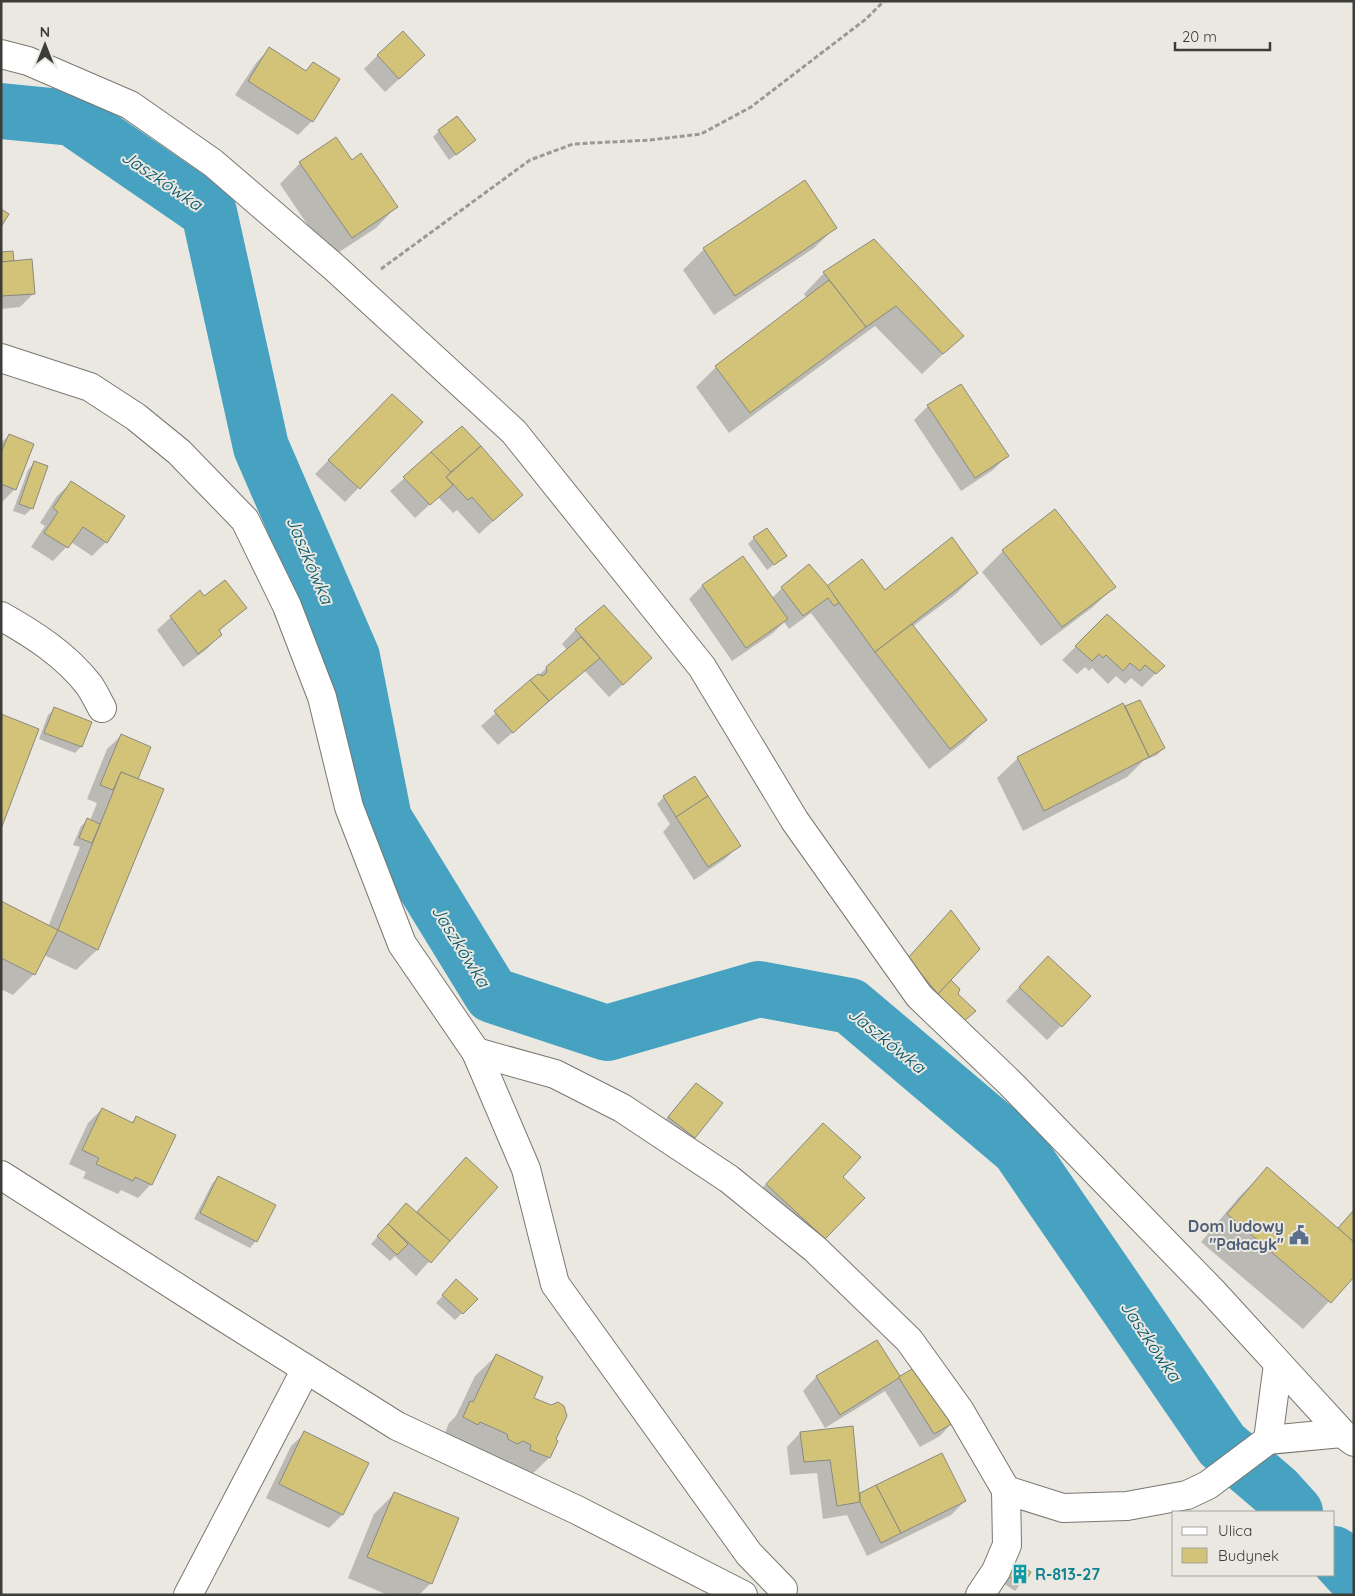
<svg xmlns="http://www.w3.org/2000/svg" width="1355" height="1596" font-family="Quicksand,sans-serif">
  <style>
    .shadow { fill: #0003 }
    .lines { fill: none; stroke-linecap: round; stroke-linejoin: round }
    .river { stroke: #46a2c0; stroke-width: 56 }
    .building { fill: #d3c378; stroke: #8a8981 }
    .minor-casing { stroke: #797870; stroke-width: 30 }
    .path { stroke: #9a9993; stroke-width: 3; stroke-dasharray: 5 2.5; stroke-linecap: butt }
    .minor { stroke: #fff; stroke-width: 28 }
    .labels { text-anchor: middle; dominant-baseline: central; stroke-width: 4; stroke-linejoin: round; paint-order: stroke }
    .service-label { font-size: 16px; font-weight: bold; fill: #4e5e75; stroke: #eae8e0; text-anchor: end }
    .culture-label { font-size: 16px; font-weight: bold; fill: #0d838f; stroke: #eae8e0; text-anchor: start }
    .water-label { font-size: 18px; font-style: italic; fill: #05556b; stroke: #eae8e0 }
  </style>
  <rect width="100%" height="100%" fill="#eae8e0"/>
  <g class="shadow">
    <polygon points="269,49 305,72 313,63 338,80 312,121 298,135 235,95 256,63"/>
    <polygon points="378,55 410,69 385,92 364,69"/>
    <polygon points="439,131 474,140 449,160 433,137"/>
    <polygon points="351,162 396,207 376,228 330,258 280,184 300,163"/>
    <polygon points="835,228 814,248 714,315 683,270 704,249"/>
    <polygon points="1,254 12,262 33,294 20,307 1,309"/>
    <polygon points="824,273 962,336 922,374 875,326 729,433 696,387 716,367 807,298 804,294"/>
    <polygon points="928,406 1007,456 993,470 961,491 914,420"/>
    <polygon points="378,409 421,423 345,502 315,474"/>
    <polygon points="462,427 522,495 479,534 457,510 453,513 438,497 415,518 390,491"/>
    <polygon points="9,435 15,489 1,503 1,443"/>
    <polygon points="34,463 32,508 25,515 13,511 28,470"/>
    <polygon points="71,483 106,542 92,556 71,542 53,561 31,547 45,526 40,523 57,496"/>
    <polygon points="754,538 785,556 767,570 748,544"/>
    <polygon points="1003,551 1114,587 1093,607 1041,646 982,572"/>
    <polygon points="977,573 956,594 912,627 985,720 965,741 929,769 811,613 789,629 784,622 773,633 732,661 689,599 702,586 772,598 782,588 827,587 884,592"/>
    <polygon points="204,597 245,608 218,632 220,635 207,649 183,667 157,630 171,617"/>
    <polygon points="604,607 637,672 609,697 585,671 498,745 481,726 567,650 562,644 575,630"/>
    <polygon points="1107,616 1163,666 1142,687 1131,678 1125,684 1116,676 1108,684 1092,668 1089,671 1085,667 1077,674 1062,660"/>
    <polygon points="1126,707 1164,748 1157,755 1143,761 1127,777 1023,831 997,778 1018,758"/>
    <polygon points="55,709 81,747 75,753 39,739 48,715"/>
    <polygon points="121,736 136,779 163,790 97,950 76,970 44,955 34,974 13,995 1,989 1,903 48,927 80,847 73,845 81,826 88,820 90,821 97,803 87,799 107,749"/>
    <polygon points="664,797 739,846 725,859 694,880 663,832 670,824 657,804"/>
    <polygon points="938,925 941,988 957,994 968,1017 895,972"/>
    <polygon points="1034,971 1090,996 1047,1040 1006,1001"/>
    <polygon points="696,1084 721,1103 694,1137 680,1151 656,1131 683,1098"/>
    <polygon points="102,1109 131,1123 136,1118 151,1184 138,1198 121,1190 118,1194 83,1178 86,1172 69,1164 88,1123"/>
    <polygon points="803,1145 863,1198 804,1259 746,1205"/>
    <polygon points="1267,1169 1337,1229 1354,1209 1354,1275 1303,1329 1201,1242 1240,1196"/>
    <polygon points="453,1173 496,1187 416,1276 395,1256 390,1261 371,1244 406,1204 416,1213"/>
    <polygon points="218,1177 256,1241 250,1248 194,1219 212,1184"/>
    <polygon points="450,1288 476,1299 455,1320 436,1303"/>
    <polygon points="876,1342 899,1377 953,1422 940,1436 920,1447 885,1391 825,1428 803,1391 816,1377"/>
    <polygon points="496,1356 533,1399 554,1440 556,1441 549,1458 528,1478 443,1438 449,1423 456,1416 475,1376"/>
    <polygon points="852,1427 859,1495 941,1455 965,1501 951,1515 867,1556 847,1515 823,1519 817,1473 790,1475 787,1447 800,1433"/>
    <polygon points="305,1433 342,1515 329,1528 266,1498 291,1446"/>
    <polygon points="394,1494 431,1583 419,1595 388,1595 348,1578 374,1514"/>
    <polygon points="1017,1565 1029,1573 1015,1591 1003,1583"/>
  </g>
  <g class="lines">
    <g class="river">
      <polyline points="1,111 72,118 209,212 261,447 352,657 384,819 492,995 607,1033 759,989 850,1006 1019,1149 1222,1445 1276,1491 1295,1512"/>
      <polyline points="1334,1554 1354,1576"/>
    </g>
  </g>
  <g class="building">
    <polygon points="403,31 425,55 399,79 377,55"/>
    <polygon points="269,47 306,71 313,62 340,79 313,122 248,81"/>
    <polygon points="457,116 476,140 456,155 438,130"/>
    <polygon points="336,137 352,160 361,153 398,207 352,238 299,162"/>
    <polygon points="805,180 837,228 735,296 703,248"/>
    <polygon points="1,209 9,214 1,227"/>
    <polygon points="874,239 964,336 943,354 896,306 866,327 823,272"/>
    <polygon points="13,251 14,261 1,262 1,252"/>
    <polygon points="32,259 35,294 1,296 1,262"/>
    <polygon points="829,280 866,327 750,413 715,366"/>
    <polygon points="961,384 1009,456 975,478 927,405"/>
    <polygon points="392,394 423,422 360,489 328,460"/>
    <polygon points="462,426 481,446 451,472 431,452"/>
    <polygon points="9,434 34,444 16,490 1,484 1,452"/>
    <polygon points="481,446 523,495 493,521 472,497 468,500 446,477"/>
    <polygon points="431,452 451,472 446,477 453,485 430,505 403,477"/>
    <polygon points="34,461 48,466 33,509 19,504"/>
    <polygon points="71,481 125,516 107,543 83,527 68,548 44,533 58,512 53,508"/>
    <polygon points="1055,509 1116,587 1062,627 1002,550"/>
    <polygon points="767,528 787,556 774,565 753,537"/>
    <polygon points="952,537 978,573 875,652 827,586 862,559 885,590"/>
    <polygon points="743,556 788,619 746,648 702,585"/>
    <polygon points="809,564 827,585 839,603 834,606 828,598 803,616 781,587"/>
    <polygon points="225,580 247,608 219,630 222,635 198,654 170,616 200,590 204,596"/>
    <polygon points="604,605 652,658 623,685 575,629"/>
    <polygon points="1107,614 1165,666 1156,674 1145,665 1140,671 1130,663 1123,671 1106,655 1103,658 1099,654 1092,661 1075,646"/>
    <polygon points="912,624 987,720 950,749 875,652"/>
    <polygon points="581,637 600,658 549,701 530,680 538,674 543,676 547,672 546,667"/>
    <polygon points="530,680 549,701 513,733 494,711"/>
    <polygon points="1140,700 1165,748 1149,757 1125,706"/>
    <polygon points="1123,703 1149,757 1044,811 1017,757"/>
    <polygon points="54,707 92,722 82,747 44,733"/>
    <polygon points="1,714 39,729 1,829"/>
    <polygon points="121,734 151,747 138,779 121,772 113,790 100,785"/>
    <polygon points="121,772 164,789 98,950 58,930"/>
    <polygon points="695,776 708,796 676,817 663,796"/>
    <polygon points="708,796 741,846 708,867 676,817"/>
    <polygon points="87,818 100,824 92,843 79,838"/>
    <polygon points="1,901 58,930 35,975 1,958"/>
    <polygon points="951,910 980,949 938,994 908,958"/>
    <polygon points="1048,956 1091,996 1062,1027 1019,987"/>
    <polygon points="951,980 960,989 958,994 976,1011 963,1022 938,994"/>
    <polygon points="696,1083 723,1103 695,1138 668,1117"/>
    <polygon points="102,1108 133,1123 136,1116 176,1135 152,1185 135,1177 133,1181 96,1164 99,1158 82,1150"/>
    <polygon points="823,1123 861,1157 843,1177 865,1198 825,1239 766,1184"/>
    <polygon points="466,1157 498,1187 450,1241 417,1212"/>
    <polygon points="1267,1167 1354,1242 1354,1277 1331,1303 1227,1214"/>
    <polygon points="218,1176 276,1205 257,1242 200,1213"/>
    <polygon points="406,1203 450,1241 431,1263 388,1224"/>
    <polygon points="1354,1210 1354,1242 1338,1228"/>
    <polygon points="388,1224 408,1244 397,1255 377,1236"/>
    <polygon points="456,1279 478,1299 463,1314 442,1295"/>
    <polygon points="877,1340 900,1376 899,1378 840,1415 816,1376"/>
    <polygon points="496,1354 543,1377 534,1398 551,1405 558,1402 564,1406 567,1416 556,1439 558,1441 550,1458 530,1450 531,1445 523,1441 517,1444 508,1439 507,1434 480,1422 478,1425 463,1417 470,1401 473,1402"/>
    <polygon points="919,1365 955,1422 934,1434 899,1378 900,1376"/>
    <polygon points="853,1426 860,1502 837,1506 830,1460 804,1462 800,1432"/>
    <polygon points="304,1431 369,1463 343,1515 279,1484"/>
    <polygon points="942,1453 966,1501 901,1533 876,1485"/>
    <polygon points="876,1485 901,1533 881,1543 860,1502 860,1493"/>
    <polygon points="394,1492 459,1518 432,1584 367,1557"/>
    <polygon points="1017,1563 1031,1572 1023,1585 1008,1576"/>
  </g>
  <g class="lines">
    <defs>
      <g id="minor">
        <polyline points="1,54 28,61 130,105 213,163 335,268 514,432 702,667 795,821 919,996 1011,1084 1212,1291 1342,1433 1354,1442"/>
        <polyline points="1,358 90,387 136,417 179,452 245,520 287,606 322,697 349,807 402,944 476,1052 526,1169 555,1284 749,1554 783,1589"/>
        <path d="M1,616C33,634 66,655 89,685C94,692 98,701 102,708"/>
        <polyline points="476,1052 555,1074 622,1108 729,1179 815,1249 909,1340 960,1411 1006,1490"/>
        <polyline points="1,1175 217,1313 397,1426 577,1510 743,1595"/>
        <polyline points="1268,1440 1342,1433"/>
        <polyline points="188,1595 306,1369"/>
        <polyline points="980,1595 996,1571 1007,1545 1006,1490 1063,1508 1127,1506 1187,1495 1208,1485 1268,1440 1278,1364"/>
      </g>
    </defs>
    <use href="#minor" class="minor-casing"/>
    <polyline class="path" points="381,269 530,160 573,144 650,140 701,134 751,107 866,19 884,1"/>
    <use href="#minor" class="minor"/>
  </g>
  <defs>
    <symbol id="civic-bare" viewBox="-9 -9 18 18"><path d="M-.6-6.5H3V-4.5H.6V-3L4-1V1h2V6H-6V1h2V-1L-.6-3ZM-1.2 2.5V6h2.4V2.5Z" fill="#5c6f8a" stroke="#eae8e0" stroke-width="2.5" paint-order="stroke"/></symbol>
    <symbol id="building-bare" viewBox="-9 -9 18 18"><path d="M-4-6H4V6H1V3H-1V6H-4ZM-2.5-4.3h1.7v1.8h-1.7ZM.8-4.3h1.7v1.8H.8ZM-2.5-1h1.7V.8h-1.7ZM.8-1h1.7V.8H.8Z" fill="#0f9aa8" stroke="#eae8e0" stroke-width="2.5" paint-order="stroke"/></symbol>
  </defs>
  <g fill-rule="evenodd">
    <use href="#civic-bare" x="1285" y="1221" width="28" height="28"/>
    <use href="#building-bare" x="1006" y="1560" width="28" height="28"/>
  </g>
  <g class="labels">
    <g class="service-label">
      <text x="1284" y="1226">Dom ludowy<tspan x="1284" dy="18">"Pałacyk"</tspan></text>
    </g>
    <g class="culture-label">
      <text x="1035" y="1574">R-813-27</text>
    </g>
    <g class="water-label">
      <text transform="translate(162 180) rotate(34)">Jaszkówka</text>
      <text transform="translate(310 560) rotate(67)">Jaszkówka</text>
      <text transform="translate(461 946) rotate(58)">Jaszkówka</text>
      <text transform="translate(887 1040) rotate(39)">Jaszkówka</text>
      <text transform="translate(1151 1341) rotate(56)">Jaszkówka</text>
    </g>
  </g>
  <rect width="1355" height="1596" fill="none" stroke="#3c3c39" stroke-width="5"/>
  <rect x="1172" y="1511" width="162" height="65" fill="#eae8e0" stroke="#a4a39d"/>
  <rect x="1182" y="1527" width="25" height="8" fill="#ffffff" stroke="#a4a39d"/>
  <text x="1218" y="1536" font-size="15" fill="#3c3c39">Ulica</text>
  <rect x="1182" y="1548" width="25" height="15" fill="#d3c378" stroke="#a4a39d"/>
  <text x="1218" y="1561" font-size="15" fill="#3c3c39">Budynek</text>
  <g transform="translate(45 45)" stroke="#eae8e0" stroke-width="4" paint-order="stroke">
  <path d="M0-4L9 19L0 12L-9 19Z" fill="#3c3c39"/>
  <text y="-8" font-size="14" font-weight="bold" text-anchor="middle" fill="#3c3c39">N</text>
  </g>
  <path d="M1175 42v8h95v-8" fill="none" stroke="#3c3c39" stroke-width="2.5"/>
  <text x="1182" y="42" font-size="15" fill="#3c3c39" stroke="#eae8e0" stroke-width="4" paint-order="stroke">20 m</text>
</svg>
